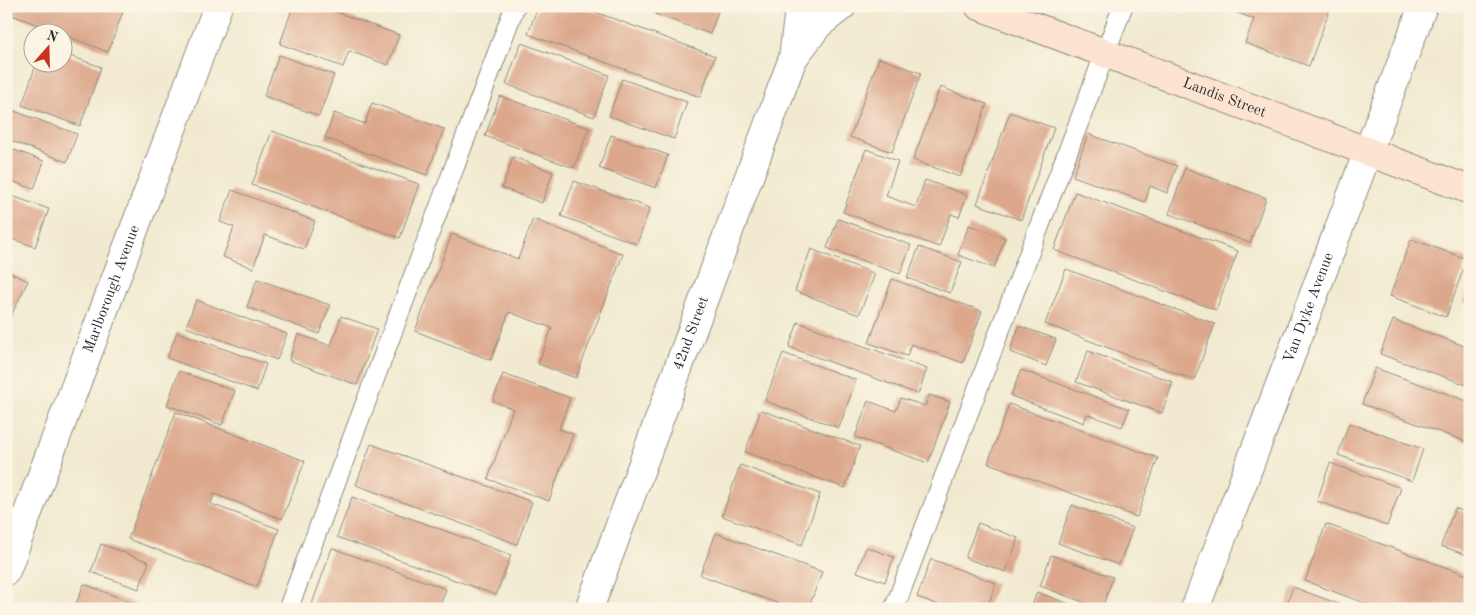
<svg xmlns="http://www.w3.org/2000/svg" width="1476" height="615" font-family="'Old Standard TT',serif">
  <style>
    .building { fill: #dca78b }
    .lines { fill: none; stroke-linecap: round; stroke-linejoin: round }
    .lane-casing { stroke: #8e8a7e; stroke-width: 21 }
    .street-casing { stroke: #8e8a7e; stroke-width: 30 }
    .secondary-casing { stroke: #8e8a7e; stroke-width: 30 }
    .lane { stroke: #fff; stroke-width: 19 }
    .street { stroke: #fff; stroke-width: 28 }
    .secondary { stroke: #fde4d1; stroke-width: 28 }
    .labels { text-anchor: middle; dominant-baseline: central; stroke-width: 4; stroke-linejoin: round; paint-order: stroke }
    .street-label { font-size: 15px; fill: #2b2b2b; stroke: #fcf5e5 }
  </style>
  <rect width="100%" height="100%" fill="#fcf5e5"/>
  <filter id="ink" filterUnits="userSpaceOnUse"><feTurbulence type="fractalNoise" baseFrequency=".02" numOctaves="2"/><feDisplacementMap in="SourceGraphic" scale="10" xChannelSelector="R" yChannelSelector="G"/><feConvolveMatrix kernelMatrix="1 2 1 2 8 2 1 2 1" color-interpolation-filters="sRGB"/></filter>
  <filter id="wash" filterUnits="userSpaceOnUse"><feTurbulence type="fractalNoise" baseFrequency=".0096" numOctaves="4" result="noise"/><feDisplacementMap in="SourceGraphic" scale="20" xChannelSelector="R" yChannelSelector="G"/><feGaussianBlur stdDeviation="1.12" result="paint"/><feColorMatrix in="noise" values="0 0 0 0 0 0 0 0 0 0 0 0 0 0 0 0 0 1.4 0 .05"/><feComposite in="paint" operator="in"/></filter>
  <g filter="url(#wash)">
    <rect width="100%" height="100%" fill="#f1ead0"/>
    <g id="blocks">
      <g class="building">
        <polygon points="6,6 125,6 108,52 62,34 62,32 58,32 6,13"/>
        <polygon points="293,6 320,6 399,35 388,65 349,51 343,67 280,44"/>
        <polygon points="538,6 579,6 715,56 700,97 528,34"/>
        <polygon points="658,6 720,6 710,34 655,14"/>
        <polygon points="1220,6 1331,6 1309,66 1245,43 1254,19"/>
        <polygon points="521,43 609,75 594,117 506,84"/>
        <polygon points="62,53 101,67 80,126 22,105 37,62 62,62"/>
        <polygon points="279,55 334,75 319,116 264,96"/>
        <polygon points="879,58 921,73 892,152 850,137"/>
        <polygon points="622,79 687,102 674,139 609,116"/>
        <polygon points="940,87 987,104 960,177 913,160"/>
        <polygon points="500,96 589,128 574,168 485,136"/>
        <polygon points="372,103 444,129 427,175 325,138 334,113 365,124"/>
        <polygon points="6,108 77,134 67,162 6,139"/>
        <polygon points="1010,112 1054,128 1021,220 977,204"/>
        <polygon points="272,131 419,184 400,238 252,185"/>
        <polygon points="1088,134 1177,166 1167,193 1150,186 1145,202 1073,176"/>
        <polygon points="611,135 668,155 656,188 599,168"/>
        <polygon points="6,147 44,161 34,189 6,179"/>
        <polygon points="866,149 898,161 886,196 916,207 925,180 967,195 959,217 951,214 939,247 843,212"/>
        <polygon points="513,157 553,172 542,203 502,188"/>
        <polygon points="1185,168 1266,198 1250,243 1169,214"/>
        <polygon points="574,181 650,208 637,244 561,216"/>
        <polygon points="232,190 315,221 304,249 265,235 253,268 223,257 234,227 220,222"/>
        <polygon points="1075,192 1238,251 1216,310 1054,250"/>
        <polygon points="6,194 49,209 35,247 6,237"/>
        <polygon points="533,219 623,254 576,378 538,364 552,328 509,312 491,360 415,331 452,234 518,259"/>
        <polygon points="838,219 911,245 900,274 827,248"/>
        <polygon points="969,225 1005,238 994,268 958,255"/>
        <polygon points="1411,239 1467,259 1446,317 1390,296"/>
        <polygon points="919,247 962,262 950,293 907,278"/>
        <polygon points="811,249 875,274 859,315 795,291"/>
        <polygon points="1066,269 1215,324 1194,380 1045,324"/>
        <polygon points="6,271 28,281 6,326"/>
        <polygon points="257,279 330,305 319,334 247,307"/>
        <polygon points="892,279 982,311 963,363 911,344 907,356 869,343"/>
        <polygon points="1470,285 1470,304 1463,302"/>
        <polygon points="196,300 287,334 277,360 186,327"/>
        <polygon points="341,316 377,329 357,385 289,360 298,334 331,346"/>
        <polygon points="1393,320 1470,348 1470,386 1380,354"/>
        <polygon points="798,322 927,369 918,394 789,347"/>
        <polygon points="1019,326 1056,339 1046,366 1010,352"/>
        <polygon points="177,332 266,364 257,391 167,358"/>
        <polygon points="1088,351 1173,382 1162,413 1076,382"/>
        <polygon points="783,353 856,380 839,428 765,401"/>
        <polygon points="1375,368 1470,402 1470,443 1362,404"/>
        <polygon points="1021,370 1129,409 1122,427 1087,414 1084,423 1011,396"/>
        <polygon points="179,371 235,391 222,425 167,405"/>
        <polygon points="503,374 570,398 559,429 573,434 549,501 488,479 513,409 493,401"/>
        <polygon points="929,395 950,402 928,463 855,437 868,401 896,411 901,398 925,406"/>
        <polygon points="1009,404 1158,458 1137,517 988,463"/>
        <polygon points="761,410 860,446 845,488 745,452"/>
        <polygon points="176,412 305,461 282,519 214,494 211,504 279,529 257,587 128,539"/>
        <polygon points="1349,423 1423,449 1412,481 1338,455"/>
        <polygon points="371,444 532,502 517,544 356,485"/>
        <polygon points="1330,463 1401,488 1387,526 1317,501"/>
        <polygon points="740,465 820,494 802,545 722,516"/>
        <polygon points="352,497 511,555 496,595 337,537"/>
        <polygon points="1072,505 1133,528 1119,565 1058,543"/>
        <polygon points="1455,508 1470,514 1470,556 1441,546"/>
        <polygon points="978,523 1018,538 1006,572 965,558"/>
        <polygon points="1326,524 1470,576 1470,609 1381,609 1305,581"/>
        <polygon points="716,533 822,572 808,609 793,609 700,575"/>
        <polygon points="101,544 149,562 139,589 91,572"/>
        <polygon points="866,547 894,557 885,582 857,572"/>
        <polygon points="332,548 446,589 439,609 316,609 311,607"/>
        <polygon points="1051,555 1113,577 1102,609 1040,586"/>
        <polygon points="931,559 996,583 987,609 949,609 917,597"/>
        <polygon points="84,584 148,609 74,609"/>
        <polygon points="1293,587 1352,609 1285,609"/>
        <polygon points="1037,592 1082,609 1031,609"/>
        <polygon points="749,603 763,609 747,609"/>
      </g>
    </g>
  </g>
  <g filter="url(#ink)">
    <use href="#blocks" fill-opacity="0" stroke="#8e8a7e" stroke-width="1"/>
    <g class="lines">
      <defs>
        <g id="lane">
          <polyline points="288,609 515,6"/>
          <polyline points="894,609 1123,6"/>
        </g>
        <g id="street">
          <polyline points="794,57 818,25 842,6"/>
          <path id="s1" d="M6,571L218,6"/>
          <path id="s2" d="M589,609L793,58L798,17L797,6"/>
          <path id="s3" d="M1195,609L1423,6"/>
        </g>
        <g id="secondary">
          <path id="s4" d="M979,6L1470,190"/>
        </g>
      </defs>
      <use href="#lane" class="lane-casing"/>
      <use href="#street" class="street-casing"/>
      <use href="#secondary" class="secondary-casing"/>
      <use href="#lane" class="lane"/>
      <use href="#street" class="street"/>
      <use href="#secondary" class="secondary"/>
    </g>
  </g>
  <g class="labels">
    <g class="street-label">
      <text stroke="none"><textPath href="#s4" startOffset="262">Landis Street</textPath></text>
      <text stroke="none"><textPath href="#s1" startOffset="301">Marlborough Avenue</textPath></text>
      <text stroke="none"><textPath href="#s3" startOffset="322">Van Dyke Avenue</textPath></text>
      <text stroke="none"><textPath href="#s2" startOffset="294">42nd Street</textPath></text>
    </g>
  </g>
  <rect width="1476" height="615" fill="none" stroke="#fcf5e5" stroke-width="25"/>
  <g transform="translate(48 48) rotate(20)"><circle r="24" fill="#fcf5e5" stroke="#a8a49b"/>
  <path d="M0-4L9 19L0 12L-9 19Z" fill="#c8321e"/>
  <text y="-8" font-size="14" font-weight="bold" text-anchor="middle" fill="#2b2b2b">N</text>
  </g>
</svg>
